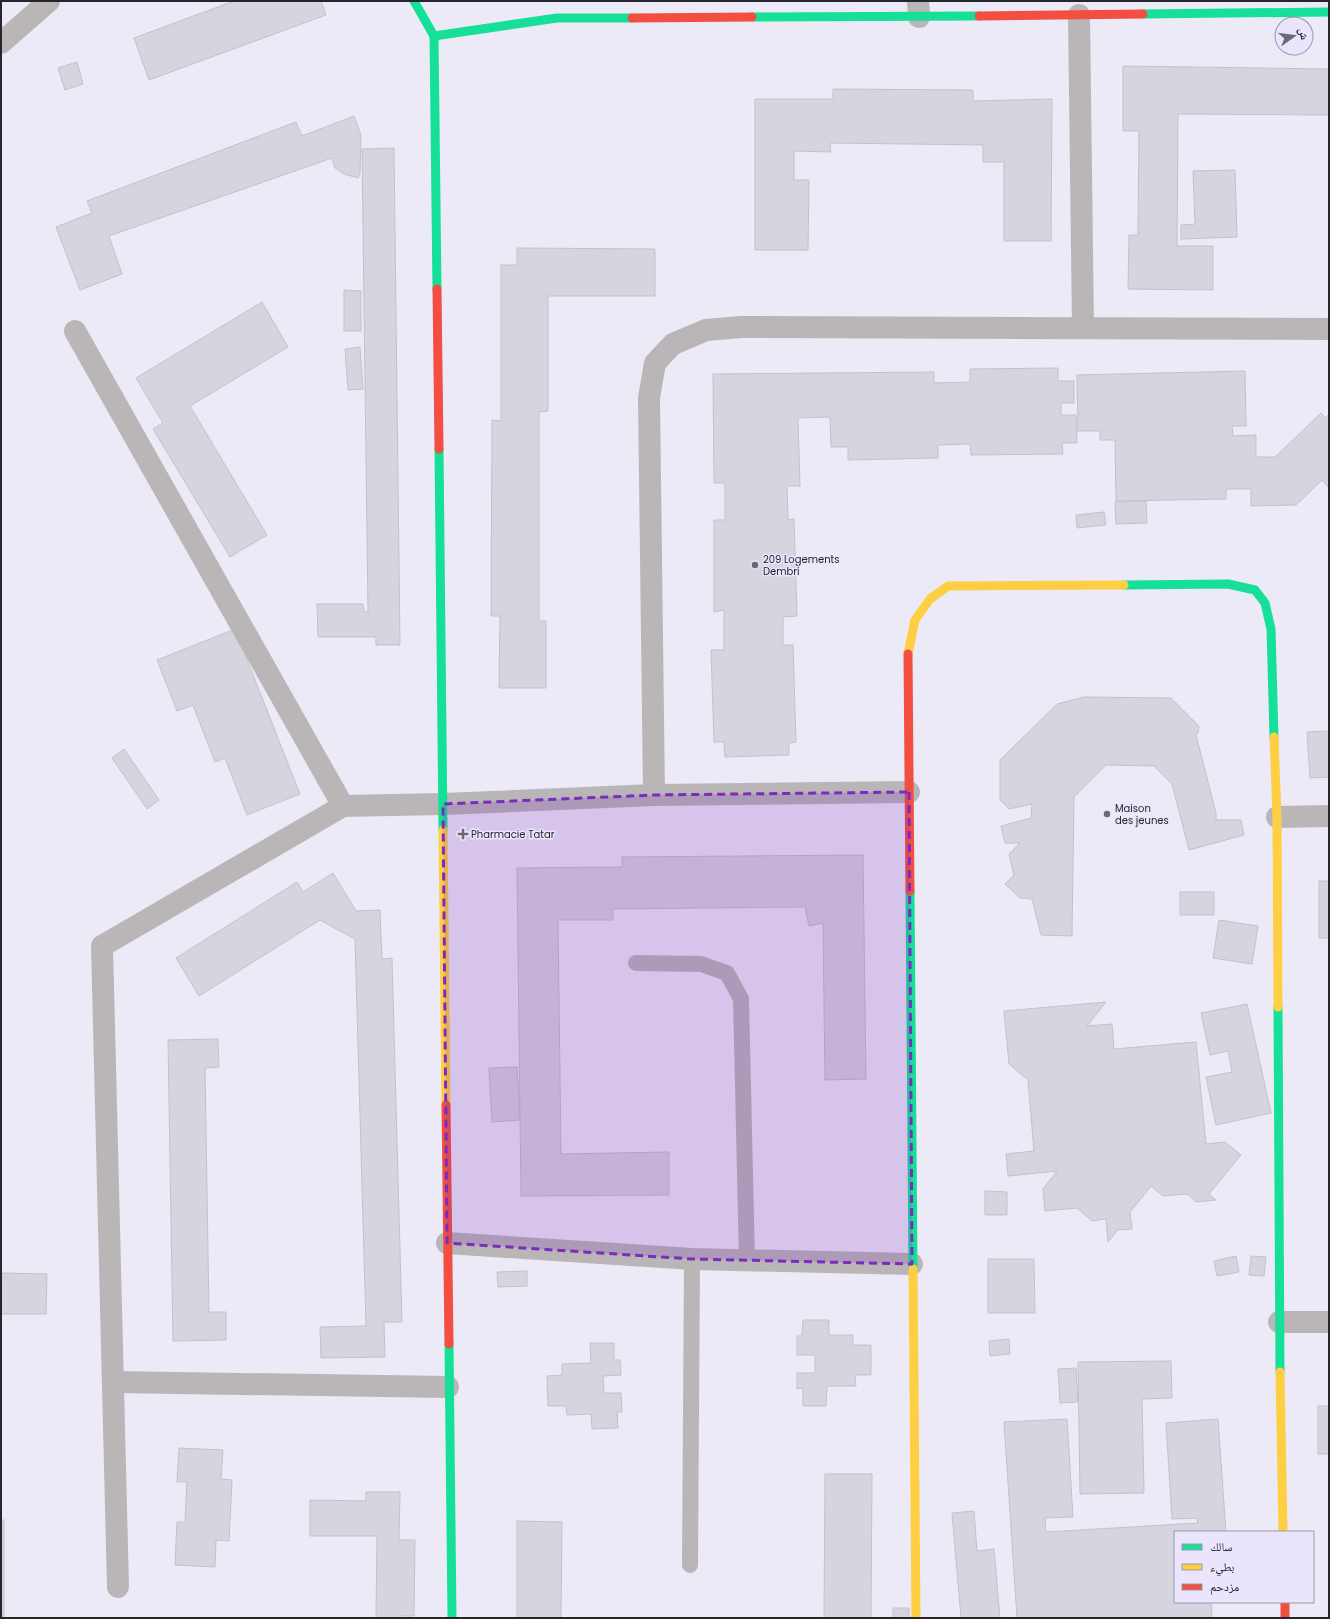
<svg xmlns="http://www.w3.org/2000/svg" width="1330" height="1619" font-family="Poppins,'Noto Naskh Arabic',sans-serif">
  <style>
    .building { fill: #d6d4de; stroke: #c3c1ca }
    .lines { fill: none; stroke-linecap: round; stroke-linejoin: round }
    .lane { stroke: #bab6b8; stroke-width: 16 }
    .street { stroke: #bab6b8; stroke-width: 22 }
    .fast { stroke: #16e098; stroke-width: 9 }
    .slow { stroke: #ffcf43; stroke-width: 9 }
    .jam { stroke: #f24e42; stroke-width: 9 }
    .marked { fill: #7b2cbf; fill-opacity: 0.2; stroke: #7b2cbf; stroke-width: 3; stroke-dasharray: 8 5; stroke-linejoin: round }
    .poi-dot { fill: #6c6974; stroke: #eae5fc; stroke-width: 1.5 }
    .labels { text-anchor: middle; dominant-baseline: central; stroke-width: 3; stroke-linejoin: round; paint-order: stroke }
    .poi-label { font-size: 10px; fill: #26242d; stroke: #eae5fc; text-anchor: start }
  </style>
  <rect width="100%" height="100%" fill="#edeaf7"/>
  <g class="building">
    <polygon points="234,1 321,1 326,15 149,80 134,38"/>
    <polygon points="77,62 83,84 65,90 58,68"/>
    <polygon points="1123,66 1329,69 1329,115 1178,114 1177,246 1213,246 1213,290 1128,289 1129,235 1138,235 1139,131 1123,131"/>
    <polygon points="833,89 973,90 973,101 1052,99 1051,241 1004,241 1004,162 983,162 983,145 830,143 831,152 794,151 794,180 809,180 808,250 755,250 755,99 833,99"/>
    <polygon points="354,116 361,135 360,174 358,178 344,174 335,168 332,158 109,236 122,274 80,290 56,227 92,213 87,201 296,122 302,136"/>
    <polygon points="394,148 400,645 376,645 376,637 318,637 317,604 363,604 364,612 368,612 362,149"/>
    <polygon points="1235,170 1237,237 1181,239 1181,225 1195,224 1193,171"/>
    <polygon points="517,248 655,249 655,296 548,296 548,411 539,412 539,621 546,621 546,688 499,688 500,616 491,616 492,420 501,421 501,265 517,265"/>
    <polygon points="344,290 361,291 361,331 344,331"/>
    <polygon points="262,302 288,347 190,406 267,535 230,557 153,429 163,423 136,378"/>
    <polygon points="360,347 363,389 348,390 345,349"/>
    <polygon points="1058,368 1058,381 1074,381 1074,403 1061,403 1061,415 1076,415 1077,443 1062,443 1063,454 971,455 970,444 938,445 938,458 848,460 848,447 831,447 830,417 798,418 800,486 787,486 788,520 794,519 797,616 783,617 783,645 793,645 796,742 789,743 789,755 725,757 724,742 714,742 711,650 724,650 724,610 714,612 714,520 725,520 725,483 714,483 713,374 934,372 934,383 970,382 970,369"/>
    <polygon points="1245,371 1246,426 1232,426 1233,436 1256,435 1256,457 1275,457 1321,413 1326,418 1329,414 1329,488 1322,480 1296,505 1251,506 1251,489 1226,489 1226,499 1116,501 1115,440 1100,440 1100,431 1078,431 1077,375"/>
    <polygon points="1146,501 1147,523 1116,524 1115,502"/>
    <polygon points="1104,512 1106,525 1077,528 1076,515"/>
    <polygon points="235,629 300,794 247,815 225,758 215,762 193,705 177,711 157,660"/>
    <polygon points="1084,697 1171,698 1199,726 1198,733 1196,735 1216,813 1216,820 1241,820 1244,835 1189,850 1172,784 1154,766 1106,765 1074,797 1072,936 1041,935 1032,899 1020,898 1005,884 1014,875 1009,854 1020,843 1005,843 1001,826 1031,818 1032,804 1009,809 1000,800 1000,760 1057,704"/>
    <polygon points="1329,731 1329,777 1310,778 1307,732"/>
    <polygon points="124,749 159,800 147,809 112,758"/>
    <polygon points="863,855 866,1079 825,1080 823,923 809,926 805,907 613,909 613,920 558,920 561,1154 669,1152 669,1195 521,1196 517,868 622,867 622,857"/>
    <polygon points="333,873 356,911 380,910 382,959 392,958 402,1322 384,1322 385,1357 321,1358 320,1327 366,1326 355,939 320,920 199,996 176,958 297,882 303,892"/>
    <polygon points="1319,881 1329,881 1329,955 1329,938 1319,938"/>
    <rect x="1180" y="892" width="34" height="23"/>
    <polygon points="1219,920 1258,926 1252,964 1213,958"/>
    <polygon points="1106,1002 1087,1026 1112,1024 1114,1049 1196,1042 1206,1144 1225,1142 1241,1155 1209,1194 1216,1200 1196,1202 1187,1194 1163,1196 1151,1186 1130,1212 1132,1229 1118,1230 1108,1242 1106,1219 1092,1221 1077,1208 1045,1211 1043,1189 1057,1171 1008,1176 1006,1154 1034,1151 1028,1080 1009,1064 1004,1011"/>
    <polygon points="1247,1004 1271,1113 1216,1125 1206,1077 1232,1072 1228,1051 1210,1055 1201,1013"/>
    <polygon points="218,1039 219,1067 205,1068 209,1312 226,1312 226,1340 173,1341 168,1040"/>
    <polygon points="517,1067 520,1120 492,1122 489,1068"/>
    <polygon points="985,1191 1007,1192 1007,1215 985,1215"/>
    <polygon points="1236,1256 1239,1272 1217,1276 1214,1261"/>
    <polygon points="1251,1256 1266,1257 1264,1276 1249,1275"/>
    <polygon points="988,1259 1034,1259 1035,1313 988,1313"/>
    <polygon points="527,1271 527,1286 498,1287 497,1272"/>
    <polygon points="1,1273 47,1274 46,1314 1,1314"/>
    <polygon points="803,1320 829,1320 829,1335 853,1335 853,1345 871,1345 871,1375 855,1375 856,1386 827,1386 826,1406 803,1406 803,1388 797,1389 797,1373 815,1373 815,1355 797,1355 797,1336 802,1336"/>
    <polygon points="1009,1339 1010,1354 990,1356 989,1341"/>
    <polygon points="590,1343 614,1343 614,1360 620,1360 621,1375 603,1376 604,1393 621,1393 622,1412 617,1412 618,1428 592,1429 591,1414 567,1415 566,1406 548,1406 547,1376 562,1375 562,1364 591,1363"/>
    <polygon points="1171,1361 1172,1398 1142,1399 1144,1493 1080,1494 1078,1362"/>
    <polygon points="1076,1368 1078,1402 1060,1403 1058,1369"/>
    <rect x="1318" y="1406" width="11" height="48"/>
    <polygon points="1067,1419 1073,1517 1045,1518 1046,1532 1198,1523 1197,1518 1172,1519 1166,1423 1218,1419 1226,1532 1175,1532 1175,1602 1211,1602 1212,1618 1017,1618 1004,1422"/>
    <polygon points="179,1448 223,1450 221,1479 232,1480 229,1541 216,1540 215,1567 175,1565 177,1522 185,1522 187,1482 177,1482"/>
    <polygon points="825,1474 872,1474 871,1618 824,1618"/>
    <polygon points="366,1492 400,1492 399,1540 415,1540 414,1616 397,1616 397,1618 376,1618 377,1536 310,1536 310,1500 366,1501"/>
    <polygon points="974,1511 977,1551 994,1549 1000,1618 961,1618 952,1513"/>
    <rect x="1" y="1520" width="3" height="98"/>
    <polygon points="517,1521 562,1522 561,1618 517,1618"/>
    <rect x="893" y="1608" width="16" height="10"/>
  </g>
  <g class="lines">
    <g class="lane">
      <polyline points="636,963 701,964 727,973 741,999 747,1260"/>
      <polyline points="690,1565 692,1259"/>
    </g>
    <g class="street">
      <polyline points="918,1 919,17"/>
      <polyline points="1079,15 1083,328"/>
      <polyline points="1,43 49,1"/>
      <polyline points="75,331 343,806"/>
      <polyline points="654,795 649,398 655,363 673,344 706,330 741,327 1329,329"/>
      <polyline points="1277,817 1329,816"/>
      <polyline points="447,1243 692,1259 912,1264"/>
      <polyline points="1279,1322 1329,1322"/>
      <polyline points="113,1382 448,1387"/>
      <polyline points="118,1587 102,946 343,806 443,804 654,795 909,792"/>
    </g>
    <g class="fast">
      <polyline points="414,1 434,36 557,18 632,18"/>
      <polyline points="1143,14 1329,12"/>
      <polyline points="752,17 979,16"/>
      <polyline points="434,36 437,289"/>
      <polyline points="439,449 443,830"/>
      <polyline points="1124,585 1228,584 1255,590 1265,603 1271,629 1274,737"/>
      <polyline points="910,891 913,1269"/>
      <polyline points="1278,1007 1280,1372"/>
      <polyline points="449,1344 452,1618"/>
    </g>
    <g class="slow">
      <polyline points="908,654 915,620 930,599 948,586 1124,585"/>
      <polyline points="1274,737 1277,817 1278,1007"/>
      <polyline points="443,830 446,1105"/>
      <polyline points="913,1269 916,1618"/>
      <polyline points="1280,1372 1283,1532"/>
    </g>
    <g class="jam">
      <polyline points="979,16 1143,14"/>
      <polyline points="632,18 752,17"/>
      <polyline points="437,289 439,449"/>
      <polyline points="908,654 910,891"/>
      <polyline points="446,1105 449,1344"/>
      <polyline points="1285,1602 1285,1618"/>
    </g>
  </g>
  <path class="marked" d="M909,792L912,1264L692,1259L447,1243L443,804L654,795Z"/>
  <g class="poi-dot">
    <circle cx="755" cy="565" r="4"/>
    <circle cx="1107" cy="814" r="4"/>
    <path d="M461 828h4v4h4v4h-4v4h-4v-4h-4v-4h4z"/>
  </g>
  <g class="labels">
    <g class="poi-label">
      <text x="763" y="559">209 Logements<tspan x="763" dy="12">Dembri</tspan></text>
      <text x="1115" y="808">Maison<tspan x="1115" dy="12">des jeunes</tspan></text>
      <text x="471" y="834">Pharmacie Tatar</text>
    </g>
  </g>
  <rect width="1330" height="1619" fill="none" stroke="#26242d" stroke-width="4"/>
  <rect x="1174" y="1531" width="140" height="72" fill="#eae5fc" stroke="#9c98a9"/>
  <rect x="1182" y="1544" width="20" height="6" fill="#16e098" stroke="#9c98a9"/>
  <text x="1210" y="1551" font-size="12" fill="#26242d">سالك</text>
  <rect x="1182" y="1564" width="20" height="6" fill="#ffcf43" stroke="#9c98a9"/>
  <text x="1210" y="1571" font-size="12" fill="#26242d">بطيء</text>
  <rect x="1182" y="1584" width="20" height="6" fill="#f24e42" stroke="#9c98a9"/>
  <text x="1210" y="1591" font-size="12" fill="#26242d">مزدحم</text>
  <g transform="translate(1294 36) rotate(76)"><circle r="19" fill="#eae5fc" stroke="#9c98a9"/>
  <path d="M0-3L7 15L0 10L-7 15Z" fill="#6c6974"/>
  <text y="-6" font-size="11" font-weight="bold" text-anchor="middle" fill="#26242d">ش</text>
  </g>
</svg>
